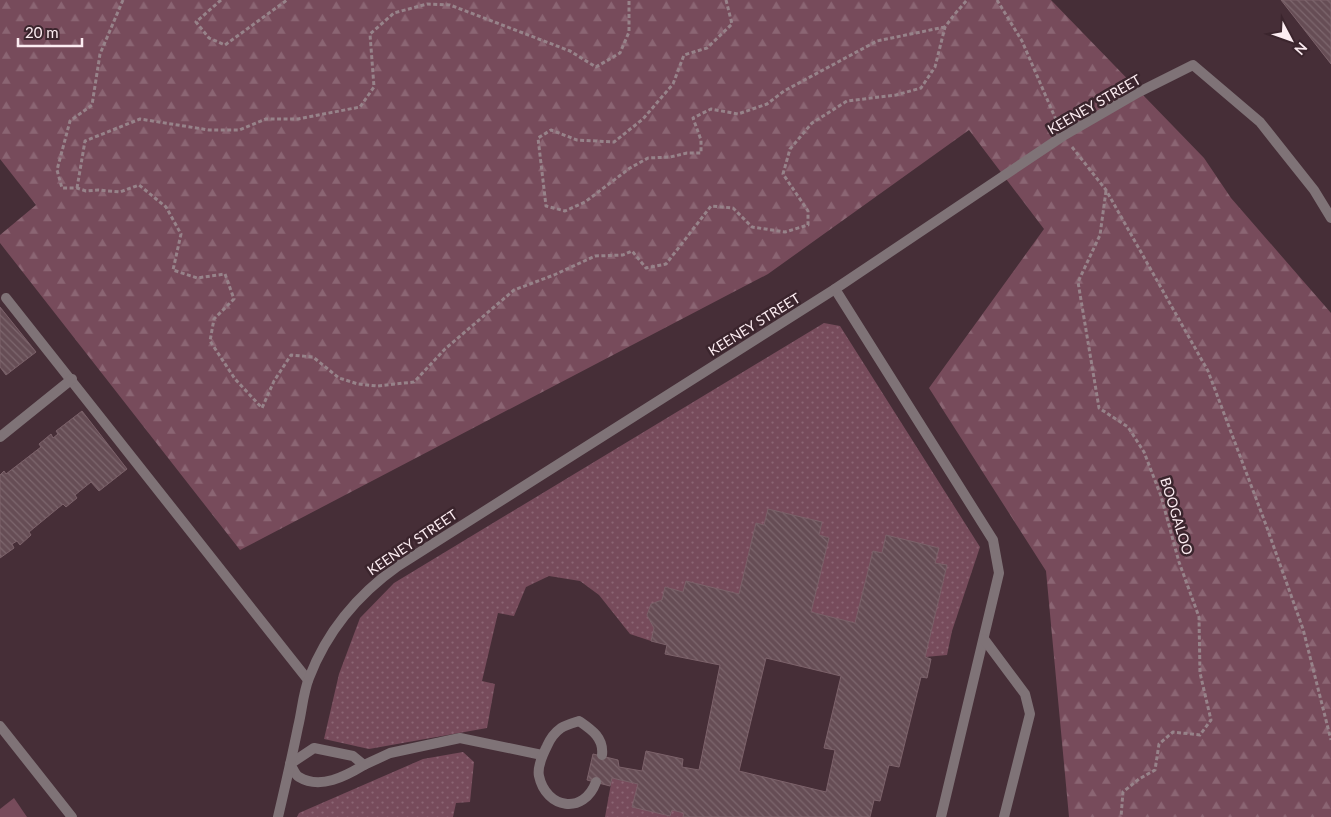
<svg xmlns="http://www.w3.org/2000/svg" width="1331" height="817" font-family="Lato,sans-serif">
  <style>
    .grass { fill: url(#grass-dots) }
    .forest { fill: url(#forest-firs) }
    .green { fill: #774b5b }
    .building { fill: url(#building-back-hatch); stroke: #7c626a; fill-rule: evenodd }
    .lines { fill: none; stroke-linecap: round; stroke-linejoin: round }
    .path { stroke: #97838a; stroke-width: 3; stroke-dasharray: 4 2.5; stroke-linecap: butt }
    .service { stroke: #7f7377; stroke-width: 10 }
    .minor { stroke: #7f7377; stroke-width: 10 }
    .tertiary { stroke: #7f7377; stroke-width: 10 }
    .labels { text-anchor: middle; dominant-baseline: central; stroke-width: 5; stroke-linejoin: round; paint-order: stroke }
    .street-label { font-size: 14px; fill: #fcecf1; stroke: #3b252d }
  </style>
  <defs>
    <pattern id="grass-dots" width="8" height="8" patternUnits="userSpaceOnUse" patternTransform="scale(1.25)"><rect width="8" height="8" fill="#774b5b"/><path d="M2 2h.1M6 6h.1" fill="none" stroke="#8b6573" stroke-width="1.8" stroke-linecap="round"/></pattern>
    <pattern id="forest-firs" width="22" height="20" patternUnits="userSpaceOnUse" patternTransform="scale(1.25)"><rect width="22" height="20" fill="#774b5b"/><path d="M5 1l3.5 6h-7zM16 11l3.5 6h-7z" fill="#8b6573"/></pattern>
    <pattern id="building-back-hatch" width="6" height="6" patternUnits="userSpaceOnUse" patternTransform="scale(1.25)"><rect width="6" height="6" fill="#664d55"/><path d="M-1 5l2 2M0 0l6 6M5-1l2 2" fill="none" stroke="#7d676e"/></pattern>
  </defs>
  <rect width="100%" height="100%" fill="#462e37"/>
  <g class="grass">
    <polygon points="824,323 840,326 980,547 952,631 947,655 925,657 947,566 935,563 938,548 886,536 882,553 873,551 855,623 811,612 829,538 819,535 822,523 768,509 764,525 756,523 739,594 683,592 665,587 662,600 651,604 647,615 654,628 651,641 630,634 599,595 580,581 549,576 526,587 514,616 498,613 482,681 495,684 487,728 369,749 324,739 339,674 360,618 394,583"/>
    <polygon points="463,752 474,762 470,802 456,803 453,817 297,817 299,813 423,759"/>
    <polygon points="612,778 638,784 633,807 670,816 672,810 684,813 683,817 605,817"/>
  </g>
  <polygon class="forest" points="0,0 1051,0 1204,158 1231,198 1331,313 1331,817 1069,817 1046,571 929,388 1044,229 969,130 768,274 240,550 0,243 0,235 36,205 0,159"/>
  <polygon class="green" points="14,798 27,817 0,817 0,809"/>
  <g class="building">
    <polygon points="1281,0 1331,0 1331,64"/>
    <polygon points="0,307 36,352 6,375 0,367"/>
    <polygon points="82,411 127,469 99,491 91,482 75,495 77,498 66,507 63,504 29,532 31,535 20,545 17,541 12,544 14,548 0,558 0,475 4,471 6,474 41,447 39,444 51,434 53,438 58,434 56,431"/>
    <path d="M768,509L822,522L819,535L829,538L811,612L855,623L873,551L882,553L886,535L939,548L935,563L947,565L925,657L931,659L927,678L921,677L899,767L889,765L880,801L874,800L870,817H683L684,813L672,810L670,816L632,807L638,784L612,778L610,786L587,780L593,754L618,760L619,767L642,771L646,751L683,759L682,767L699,770L720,665L665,654L667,645L651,641L654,628L647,615L651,604L662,600L665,587L683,592L686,581L739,594L756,523L764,525ZM766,658L841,676L824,748L835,750L826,792L739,771Z"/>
  </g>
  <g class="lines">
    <g class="path">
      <polyline points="123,0 100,54 92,105 70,121 57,170 62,188 77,188 86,191 98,190 120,192 139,185 166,207 181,234 173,270 197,278 225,274 234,299 214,319 210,341 235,379 262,408 274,381 291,355 313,357 339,378 358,384 377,386 414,382 445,349 514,290 554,275 595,256 623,255 632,251 646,268 666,264 711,206 733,208 752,227 785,232 808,225 808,211 783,174 790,149 812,123 847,101 896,95 921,88 935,67 945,27 954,15 967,0"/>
      <polyline points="221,0 196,22 209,38 225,45 287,0"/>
      <polyline points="726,0 732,24 707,48 684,55 673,84 643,119 614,142 577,140 551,130 538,138 546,206 565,211 585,202 630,168 648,158 670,157 687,153 701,153 701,140 693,118 711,109 738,114 767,104 784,91 877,41 945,27"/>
      <polyline points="997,0 1022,41 1057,122"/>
      <polyline points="1072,147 1106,190 1208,371 1266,525 1303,629 1331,740"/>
      <polyline points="77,188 85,141 140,119 209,130 239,130 266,119 298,119 360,107 374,87 370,34 394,13 427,4 450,5 570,51 596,67 620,53 629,32 629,0"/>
      <polyline points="1106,191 1100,235 1078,282 1099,408 1128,427 1144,452 1161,496 1179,562 1199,617 1200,673 1211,720 1200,735 1173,732 1159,744 1155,770 1139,779 1123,792 1121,817"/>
    </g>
    <g class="service">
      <polyline points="835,289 993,540 999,573 941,817"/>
      <polyline points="6,298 308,680"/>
      <polyline points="0,437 72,379"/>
      <polyline points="984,639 1025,694 1030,714 1004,817"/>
      <path d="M314,748L353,756L364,765C346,776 320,790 299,777C295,775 293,768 290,764Z"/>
      <polyline points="364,765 390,753 460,738 542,755"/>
      <path d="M596,782C584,815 546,809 539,776C537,767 543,754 547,746C550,739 554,733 561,728C566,725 573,723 579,721C592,730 604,738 602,755"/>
    </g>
    <path class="minor" d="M278,817C285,787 292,757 298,727C302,711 303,693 309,678C327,631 357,595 398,566L835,289L1063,136L1139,92L1193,65L1260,122L1314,190L1331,218"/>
    <polyline class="tertiary" points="0,726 72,817"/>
  </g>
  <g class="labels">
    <g class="street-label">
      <text transform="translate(1094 104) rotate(-30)">KEENEY STREET</text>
      <text transform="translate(754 324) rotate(-32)">KEENEY STREET</text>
      <text transform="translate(1177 516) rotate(73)">BOOGALOO</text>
      <text transform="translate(412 542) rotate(-34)">KEENEY STREET</text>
    </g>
  </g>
  <g transform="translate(1291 40) rotate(131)" stroke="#3b252d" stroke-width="4" paint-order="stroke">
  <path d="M0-4L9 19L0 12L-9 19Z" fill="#fcecf1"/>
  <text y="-8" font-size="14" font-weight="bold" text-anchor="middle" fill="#fcecf1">N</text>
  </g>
  <path d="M18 38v8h64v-8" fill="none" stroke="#fcecf1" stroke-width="2.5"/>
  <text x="25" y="38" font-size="15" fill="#fcecf1" stroke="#3b252d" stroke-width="4" paint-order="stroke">20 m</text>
</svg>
